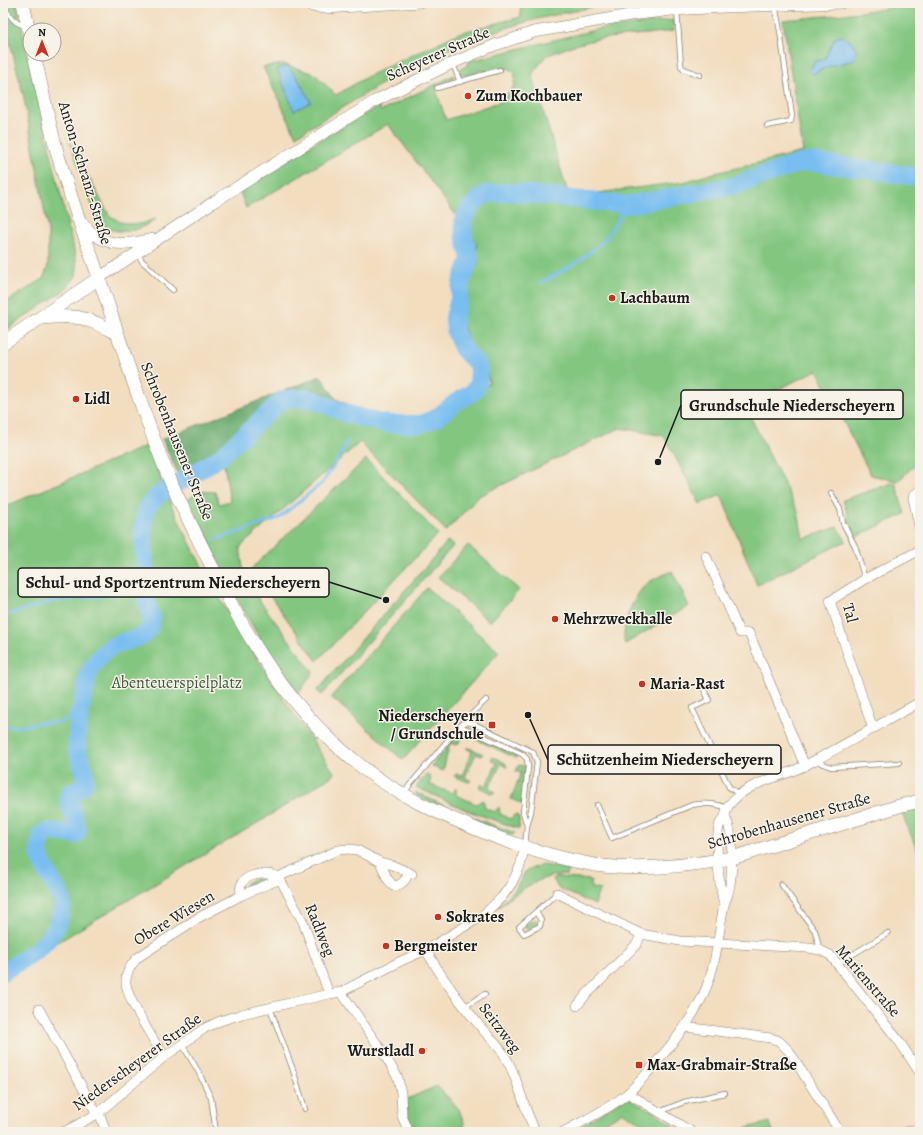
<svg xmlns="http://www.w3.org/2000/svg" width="923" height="1135" font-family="Alegreya,serif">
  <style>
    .green { fill: #82c680; stroke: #4f714e; fill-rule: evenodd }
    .forest { fill: #69ab6e; stroke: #426445 }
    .water { fill: #78bef0; stroke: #4a6d86 }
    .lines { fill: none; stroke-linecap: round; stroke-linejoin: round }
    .stream { stroke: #78bef0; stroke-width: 3 }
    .river { stroke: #78bef0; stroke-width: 18 }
    .service-casing { stroke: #877c6e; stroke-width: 6 }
    .minor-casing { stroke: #877c6e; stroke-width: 10 }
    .tertiary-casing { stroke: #877c6e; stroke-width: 12 }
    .secondary-casing { stroke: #877c6e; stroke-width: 14 }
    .service { stroke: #fff; stroke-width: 4.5 }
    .minor { stroke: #fff; stroke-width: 9 }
    .tertiary { stroke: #fff; stroke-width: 11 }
    .secondary { stroke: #fff; stroke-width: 13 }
    .poi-dot { fill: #c8321e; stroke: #f7f3e8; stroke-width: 1.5 }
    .labels { text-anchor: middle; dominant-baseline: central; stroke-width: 3; stroke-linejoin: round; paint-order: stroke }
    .street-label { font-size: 16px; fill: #1c1c1c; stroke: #f7f3e8 }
    .poi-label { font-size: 16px; font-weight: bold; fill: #1c1c1c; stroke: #f7f3e8; text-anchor: start }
    .park-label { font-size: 16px; fill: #40583f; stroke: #f7f3e8 }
    .leader { fill: none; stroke: #1c1c1c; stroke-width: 1.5 }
    .callout-dot { fill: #1c1c1c; stroke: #f7f3e8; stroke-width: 1.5 }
    .callout { fill: #f7f3e8; stroke: #1c1c1c; stroke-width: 1.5 }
    .callout-label { font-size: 17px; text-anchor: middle; font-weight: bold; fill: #1c1c1c }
  </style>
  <rect width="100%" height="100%" fill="#f7f3e8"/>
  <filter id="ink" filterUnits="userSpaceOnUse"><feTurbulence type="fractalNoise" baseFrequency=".025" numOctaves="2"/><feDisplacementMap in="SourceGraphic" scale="8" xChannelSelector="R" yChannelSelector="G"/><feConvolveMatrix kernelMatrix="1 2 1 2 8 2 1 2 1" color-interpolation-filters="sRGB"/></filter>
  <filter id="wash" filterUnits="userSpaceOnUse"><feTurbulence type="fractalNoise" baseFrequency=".012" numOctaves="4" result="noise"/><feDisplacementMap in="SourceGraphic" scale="16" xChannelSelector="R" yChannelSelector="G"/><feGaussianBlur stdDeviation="0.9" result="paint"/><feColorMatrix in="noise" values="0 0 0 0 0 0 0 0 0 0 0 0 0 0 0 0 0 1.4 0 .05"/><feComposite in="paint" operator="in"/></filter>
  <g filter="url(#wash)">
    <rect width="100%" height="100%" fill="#f2ddbf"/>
    <g class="green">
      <polygon points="3,3 17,3 25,45 76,259 77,268 76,276 65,290 3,332 3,304 43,279 48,266 48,231 35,158 23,94 9,38 3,22"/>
      <path d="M520,3H616C564,12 512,23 463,43C404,68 350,103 296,136L263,67L284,64L315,74L336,95L370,75L459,33L521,17Z"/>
      <path d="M920,4V460L898,481L871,475L817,370L745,406L798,512L803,539L837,527L846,541L757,585L721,495L700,504L664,436L620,428L479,496L446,531L360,442L240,547L245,581L313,672L299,693L256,632L234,593L189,499L199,491L215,492L219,504L230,501L223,458L280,404C286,402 292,400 298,399C321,399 346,417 367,424C385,430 406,432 425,430L420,418H436L447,410L471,399L475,396L479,390L489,383L487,372L469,344L462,322V316L468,298L467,282L478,264L476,242L388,124L246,208L240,192L309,146L379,106L381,111L454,75V77L435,87L446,120L502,101L514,86L515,73L508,68L494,74L480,70L472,76L460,74L459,70L468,65L469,61L599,29L673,20L674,31L598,39L571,46L546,56L532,74L569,197L627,189L684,182L707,175L803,152L783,20L836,15ZM824,60H853L825,68L813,74L815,61Z"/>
      <path d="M70,142L109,215L120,222L131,224H140L156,219C137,233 114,238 97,219Z"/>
      <polygon points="148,445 172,507 200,563 224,606 273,683 335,774 264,819 3,975 3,509 4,507"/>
      <polygon points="366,459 438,534 317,661 251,569"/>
      <polygon points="895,482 905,514 855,537 843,500"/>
      <polygon points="448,541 453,546 322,695 317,691"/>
      <polygon points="468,545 519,590 490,622 438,577"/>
      <path d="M672,571L689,606L625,644C620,626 634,593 649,582C656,578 665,574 672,571Z"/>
      <polygon points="427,588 499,652 403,760 331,697"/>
      <polygon points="468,733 518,755 516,758 473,738 462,738 457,745 450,743 443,771 431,766 457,735"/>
      <polygon points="466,748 470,748 483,754 481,756 476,754 465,777 471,781 468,782 454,776 457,774 462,776 472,752"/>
      <polygon points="493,757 505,763 507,767 501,764 489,788 495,792 492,794 479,787 481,785 486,786 497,763 491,760"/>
      <polygon points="519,765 526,767 522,804 511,799 521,773 516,771"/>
      <polygon points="426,774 431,778 429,784 451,793 456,788 456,795 476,804 483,800 485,808 494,812 499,807 500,814 510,819 515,814 519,817 519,829 466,810 416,787"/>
      <polygon points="415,792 463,814 515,833 513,835 509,835 443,809 417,796"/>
      <polygon points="920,801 920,857 899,806"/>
      <path d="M543,865L561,868L569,871L567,875C541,874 518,891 499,907H498L516,888L525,872L535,867Z"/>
      <polygon points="262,877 265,879 264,882 248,889 245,888 246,883"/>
      <polygon points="556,877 591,880 591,888 601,890 597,896 595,905 558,888 553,879"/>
      <polygon points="535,919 537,922 536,925 527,930 524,926"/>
      <polygon points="437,1086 459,1109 465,1126 462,1127 464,1132 412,1132 405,1100"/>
      <polygon points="626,1097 655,1112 682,1132 657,1132 623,1112 590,1132 572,1132"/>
      <polygon points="770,1122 773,1132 731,1132"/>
    </g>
    <path class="forest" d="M321,376L336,399L355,408L352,409C321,398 295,385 266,409C255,418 246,430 236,439C219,453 198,464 179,476L162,439Z"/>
    <g class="water">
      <polygon points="842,36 851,42 857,50 853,60 825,68 813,74 809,72 815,61 824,60 835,38"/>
      <polygon points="288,66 298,79 311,102 294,111 277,69"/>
    </g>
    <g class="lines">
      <g class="stream">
        <path d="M541,283C563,270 588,258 605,239C613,229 620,216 627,205"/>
        <polyline points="215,540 279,518 322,483 341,455 347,441"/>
        <polyline points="3,616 54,601 146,591"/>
        <polyline points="3,729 9,726 17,727 38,723 62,722 70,717 75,704 83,698"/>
      </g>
      <path class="river" d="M3,972C27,956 52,946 60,916C62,909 63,901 60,895C54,881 40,867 39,851C39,846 41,840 41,835C51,827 64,836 76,835L78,830L68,798L71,792L78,790L85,783V773L77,750V733L83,698C86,692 86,686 87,680C89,667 100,655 109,648C122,638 146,643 151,624C154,612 144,605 146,591L143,528L146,509L158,495L219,458L282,400L297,398H306L314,400L345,413L376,422L389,424H421L436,418L456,402L473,392L478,385L479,369L477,364L462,348L455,331L454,318L459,299L461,283L470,259L464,235L463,220L470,208L480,197L487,194L510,192L627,205L734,186L776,171L801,163L812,162L920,177"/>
    </g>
  </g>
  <g filter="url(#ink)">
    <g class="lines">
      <defs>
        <g id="service">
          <path d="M3,5C8,13 15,26 26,25"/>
          <polyline points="677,10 681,66 684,69 700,75"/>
          <polyline points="453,64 460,82"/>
          <polyline points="437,88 500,70"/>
          <polyline points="767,126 791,121 792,116 780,31 775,5"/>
          <polyline points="137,253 142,261 173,290"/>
          <polyline points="831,493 840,509 843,523 855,546 865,579"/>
          <polyline points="700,681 709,700 692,708 729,787 740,795"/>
          <polyline points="460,726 522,754 527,759 528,767 523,812 527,826 525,846"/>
          <polyline points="460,726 466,722 472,723 533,752 537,762 531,812 527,826"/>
          <polyline points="819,758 821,763 831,767 899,763"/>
          <polyline points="404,794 409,786 460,726 486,700"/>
          <path d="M597,805L612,838L692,805C704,803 715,803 727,808"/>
          <polyline points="781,884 815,931 820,950"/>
          <polyline points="536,912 541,920 540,926 524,934 519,927 557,893"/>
          <polyline points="837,964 888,933"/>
          <polyline points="464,1007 485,994"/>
          <polyline points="270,1008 292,1067 305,1109"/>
          <polyline points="182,1044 198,1071 211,1098 216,1132"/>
          <polyline points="659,1112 684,1102 725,1093"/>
        </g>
        <g id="minor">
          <polyline points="309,3 312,7 325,9 420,3"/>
          <polyline points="920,490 914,495 913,498 920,531"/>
          <polyline points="706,556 740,633 749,633 805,766"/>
          <polyline points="873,729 830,601 865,579 920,550"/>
          <path d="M380,862L387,878L393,886C401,886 407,880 408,872"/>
          <path d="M278,877L280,879L242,895C233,875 265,870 278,877L338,850L348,849L357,850L380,862L392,865L412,874"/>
          <polyline points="280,879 303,922 329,994"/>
          <polyline points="557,893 641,934 680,941 809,948 820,950 830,955 899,1041 920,1073"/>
          <path d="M724,904C719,886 714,841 720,823C721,821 724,819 725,816C726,812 726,808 729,805C747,781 782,778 806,765C845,745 882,723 920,702"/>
          <path d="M426,950C441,977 459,1001 479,1025C487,1035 496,1043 503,1053C519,1077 522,1107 536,1132"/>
          <polyline points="341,992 384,1054 398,1078 401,1093 402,1116 409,1132"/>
          <polyline points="577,1006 585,996 637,944 641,934"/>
          <polyline points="39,1009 97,1114"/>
          <polyline points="685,1027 771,1038 779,1041 789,1051 840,1132"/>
          <path d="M164,1057C154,1040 127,1000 126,983C125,973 131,965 137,958L198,918L242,895"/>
          <polyline points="628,1093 692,1132"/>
          <polyline points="99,1112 106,1132"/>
          <polyline points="64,1132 97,1114 164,1057 205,1028 220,1021 242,1014 329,994 341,992 401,961 426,950 482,916 502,897 512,883 520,866 525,847"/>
          <path d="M563,1132C585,1120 609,1109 628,1093C640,1082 651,1069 661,1057C681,1033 701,1007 710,977C718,953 719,929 724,905C725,901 727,898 728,894C733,878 734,830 725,817"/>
          <polyline points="905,1132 920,1128"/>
        </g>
        <g id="tertiary">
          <path d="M81,221C101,248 123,246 153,239"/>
          <polyline points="99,278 215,201 375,101 448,65 495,45 534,32 630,15 672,10 724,7 841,3"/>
        </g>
        <g id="secondary">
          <polyline points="23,3 30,36"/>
          <path d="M34,54C42,89 49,125 59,159C75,212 95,264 112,317C130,372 148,427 170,480C182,508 196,534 209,561C246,636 286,704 351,758C390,792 439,814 486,833C521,847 558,859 595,865C639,871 688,866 732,858L899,806L920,801"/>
          <path d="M41,318C52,317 63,316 73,317C89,318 104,327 118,334"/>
          <polyline points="3,343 99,278"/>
        </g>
      </defs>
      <use href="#service" class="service-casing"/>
      <use href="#minor" class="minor-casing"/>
      <use href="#tertiary" class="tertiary-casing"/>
      <use href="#secondary" class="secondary-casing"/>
      <use href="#service" class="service"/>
      <use href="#minor" class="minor"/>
      <use href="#tertiary" class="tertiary"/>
      <use href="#secondary" class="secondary"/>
    </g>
  </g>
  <g class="poi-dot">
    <circle cx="468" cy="96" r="4"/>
    <circle cx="612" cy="298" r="4"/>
    <circle cx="76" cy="399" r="4"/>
    <circle cx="555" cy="619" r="4"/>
    <circle cx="642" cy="684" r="4"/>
    <rect x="488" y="721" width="8" height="8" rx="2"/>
    <circle cx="438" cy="917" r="4"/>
    <circle cx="386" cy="946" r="4"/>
    <circle cx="422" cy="1051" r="4"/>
    <rect x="635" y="1061" width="8" height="8" rx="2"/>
  </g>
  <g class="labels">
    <g class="street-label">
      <text transform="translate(438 54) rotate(-24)">Scheyerer Straße</text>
      <text transform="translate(85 173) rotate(73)">Anton-Schranz-Straße</text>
      <text transform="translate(177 441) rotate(68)">Schrobenhausener Straße</text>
      <text transform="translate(850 613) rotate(75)">Tal</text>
      <text transform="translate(789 821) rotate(-16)">Schrobenhausener Straße</text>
      <text transform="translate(174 918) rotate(-31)">Obere Wiesen</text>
      <text transform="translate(320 930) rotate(68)">Radlweg</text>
      <text transform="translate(868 981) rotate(49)">Marienstraße</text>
      <text transform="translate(500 1028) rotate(53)">Seitzweg</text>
      <text transform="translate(137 1062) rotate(-36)">Niederscheyerer Straße</text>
    </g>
    <g class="poi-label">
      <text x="476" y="96">Zum Kochbauer</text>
      <text x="620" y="298">Lachbaum</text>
      <text x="84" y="399">Lidl</text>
      <text x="563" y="619">Mehrzweckhalle</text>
      <text x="650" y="684">Maria-Rast</text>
      <text x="484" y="716" text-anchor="end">Niederscheyern<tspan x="484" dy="18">/ Grundschule</tspan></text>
      <text x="446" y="917">Sokrates</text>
      <text x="394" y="946">Bergmeister</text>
      <text x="414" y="1051" text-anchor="end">Wurstladl</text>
      <text x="647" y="1065">Max-Grabmair-Straße</text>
    </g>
    <g class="park-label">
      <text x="177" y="683">Abenteuerspielplatz</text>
    </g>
  </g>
  <path class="leader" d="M658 462L681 405M386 600L329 582M528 715L548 760"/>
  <g class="callout-dot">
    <circle cx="658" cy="462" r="4"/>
    <circle cx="386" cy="600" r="4"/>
    <circle cx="528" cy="715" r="4"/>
  </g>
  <g class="callout">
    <rect x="681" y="390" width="222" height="29" rx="4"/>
    <rect x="18" y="568" width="311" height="29" rx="4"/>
    <rect x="548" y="745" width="233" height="29" rx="4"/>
  </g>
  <g class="callout-label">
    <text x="792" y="411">Grundschule Niederscheyern</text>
    <text x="173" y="588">Schul- und Sportzentrum Niederscheyern</text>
    <text x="665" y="765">Schützenheim Niederscheyern</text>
  </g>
  <rect width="923" height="1135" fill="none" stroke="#f7f3e8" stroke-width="16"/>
  <g transform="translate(42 42)"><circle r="19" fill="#f7f3e8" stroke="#9f9d96"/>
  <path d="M0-3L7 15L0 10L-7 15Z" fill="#c8321e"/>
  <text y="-6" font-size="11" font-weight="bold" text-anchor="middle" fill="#1c1c1c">N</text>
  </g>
</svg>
